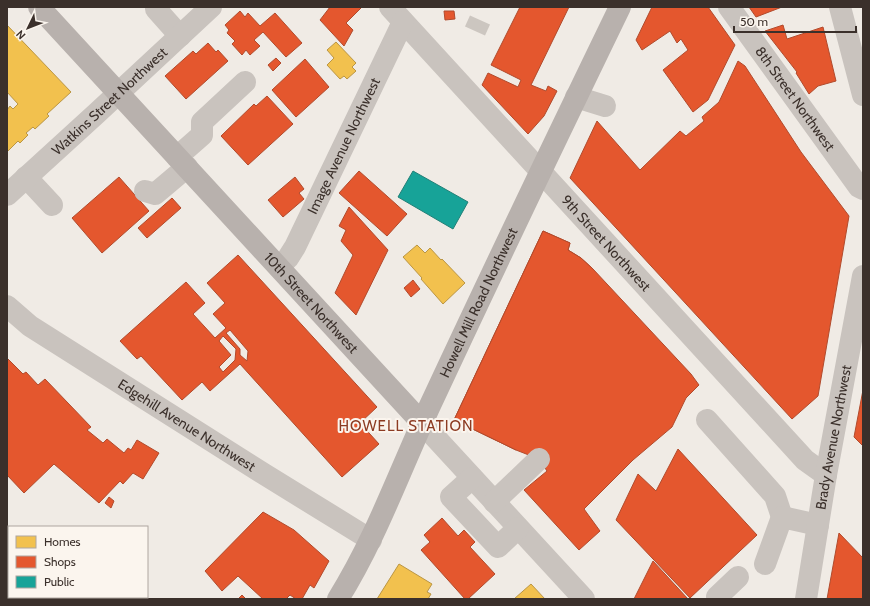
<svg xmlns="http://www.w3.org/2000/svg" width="870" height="606" font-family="Cabin,sans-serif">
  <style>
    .homes { fill: #f2c14e; stroke: #bb9644 }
    .shops { fill: #e4572e; stroke: #b14b2d; fill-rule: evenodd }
    .public { fill: #17a398; stroke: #228077 }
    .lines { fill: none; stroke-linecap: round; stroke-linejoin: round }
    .minor-tunnel { stroke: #ccc6c0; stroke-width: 22; stroke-dasharray: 22 11; stroke-linecap: butt }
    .minor { stroke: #c9c3be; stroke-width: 22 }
    .major { stroke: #b8b1ad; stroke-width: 22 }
    .labels { text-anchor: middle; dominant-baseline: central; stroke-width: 4; stroke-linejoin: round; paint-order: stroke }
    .street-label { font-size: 14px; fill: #3b302b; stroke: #fbf5ee }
    .neighbourhood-label { font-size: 15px; letter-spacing: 1px; fill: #8c3b22; stroke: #fbf5ee }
  </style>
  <rect width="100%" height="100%" fill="#f0ebe5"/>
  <g class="homes">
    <polygon points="7,25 71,92 47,114 49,116 35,129 33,127 26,133 28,135 20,143 18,141 7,152 7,110 10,106 13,109 18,104 7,92"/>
    <polygon points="336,42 356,63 352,67 356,71 347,79 344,76 340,79 327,65 334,58 327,50"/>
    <polygon points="417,245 425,253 430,248 441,260 442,259 465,283 443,304 421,279 422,278 403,257"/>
    <polygon points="399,564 432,584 427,592 431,594 428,599 377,599"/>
    <polygon points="531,584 545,599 514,599"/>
  </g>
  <g class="shops">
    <polygon points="330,7 362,7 346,23 353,30 344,46 320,20"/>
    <polygon points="520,7 569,7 531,85 546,91 548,86 557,91 544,116 528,134 482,85 488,73 518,87 521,80 491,65"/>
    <polygon points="652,7 708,7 735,45 708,100 693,112 663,70 688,50 681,39 677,43 670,31 642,50 636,40"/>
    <polygon points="749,7 782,7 756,17"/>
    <polygon points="240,11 245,17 248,13 260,26 275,13 302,43 286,57 263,32 254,40 260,46 250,55 246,50 242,55 232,44 235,41 227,33 229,30 225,25"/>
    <polygon points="444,11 454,11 455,19 445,20"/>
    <polygon points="783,25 787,39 823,27 836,81 818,86 809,94 796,73 797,72 765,31"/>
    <polygon points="208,43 216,52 218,50 228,61 186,99 165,76 193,51 196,54"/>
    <polygon points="276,58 281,63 273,71 268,65"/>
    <polygon points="305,59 329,87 296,117 272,90"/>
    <polygon points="738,61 745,66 801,152 849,216 818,396 792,419 570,178 597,121 640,170 680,131 686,136 704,121 702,117 719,102"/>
    <polygon points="267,96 293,124 248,165 221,136 254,104 256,106"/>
    <polygon points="359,171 407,214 387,236 339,193"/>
    <polygon points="119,177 149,211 102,253 72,218"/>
    <polygon points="295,177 304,189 299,193 304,199 283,217 268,200"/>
    <polygon points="172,198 181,208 147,238 138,228"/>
    <polygon points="349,207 388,250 356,315 335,293 353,255 341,241 346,230 339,226"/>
    <polygon points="543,231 570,243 568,250 581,258 593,269 516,450 454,420"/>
    <polygon points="543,231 570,243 568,250 581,258 593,269 691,374 699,385 686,398 672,427 633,460 584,509 600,531 579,550 524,490 547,471 539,459 516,450 454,420"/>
    <path d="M238,255L377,407L360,423L379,444L342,477L240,364L210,391L202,382L182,400L141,356L137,359L120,341L186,282L205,303L193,314L215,338L226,328L213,314L225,303L207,283ZM230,330L248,351L247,361L240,355V349L226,333ZM223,336L236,349L235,360L223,372L219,367L231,355L219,341Z"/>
    <polygon points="413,280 420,289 411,297 404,288"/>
    <polygon points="7,358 23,374 26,372 38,385 45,379 91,427 87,430 103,443 107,439 124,453 128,448 131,450 137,440 159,453 143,479 133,473 123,484 120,481 99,503 54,464 24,493 7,475"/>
    <polygon points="863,390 863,446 854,437"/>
    <polygon points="678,449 757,535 690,598 616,520 638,474 656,491"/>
    <polygon points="109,497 114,501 111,508 105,503"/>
    <polygon points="263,512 294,530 329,561 314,588 310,585 302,599 296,599 290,595 286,599 263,599 238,576 222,591 205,571"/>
    <polygon points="442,518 458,536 464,530 475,542 470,547 495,574 468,599 465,599 421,550 430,542 424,535"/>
    <polygon points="839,533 863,558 863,599 827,599"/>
    <polygon points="653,561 688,599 634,599"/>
    <polygon points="242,595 246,599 238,599"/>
  </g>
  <polygon class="public" points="413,171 468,202 453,229 398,197"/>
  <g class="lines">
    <polyline class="minor-tunnel" points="475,31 480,20"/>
    <g class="minor">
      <path id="s1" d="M390,7L805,460L826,475"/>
      <path id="s2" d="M729,7L859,187L863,189"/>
      <polyline points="840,7 863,95"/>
      <polyline points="156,9 180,36"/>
      <polyline points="576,97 605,106"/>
      <polyline points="177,157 202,135 202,122 245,82"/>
      <polyline points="26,177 52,205"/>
      <polyline points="145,191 155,194 187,167"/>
      <path id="s3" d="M7,195L97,113L211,7"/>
      <path id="s4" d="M279,267L288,258L295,247L403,22"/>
      <path id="s5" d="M7,306L30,326L264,474L371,540"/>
      <polyline points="707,420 775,496 782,517"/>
      <polyline points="422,423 584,599"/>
      <polyline points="472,478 451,497 498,547 518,528"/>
      <polyline points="494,502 539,459"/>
      <polyline points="7,542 9,544"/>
      <polyline points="765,564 782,517 818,525"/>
      <polyline points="7,573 9,571"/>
      <polyline points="717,597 738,577"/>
      <polyline points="51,599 53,597"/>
      <path id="s6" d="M806,599L826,475L863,276"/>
    </g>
    <g class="major">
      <path id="s7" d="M39,7L422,423"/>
      <path id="s8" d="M338,599C378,535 402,464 434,397C495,266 557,137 620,7"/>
    </g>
  </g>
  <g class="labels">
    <g class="street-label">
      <text stroke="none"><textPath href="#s2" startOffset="113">8th Street Northwest</textPath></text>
      <text stroke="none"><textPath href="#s3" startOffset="139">Watkins Street Northwest</textPath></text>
      <text stroke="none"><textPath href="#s4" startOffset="138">Image Avenue Northwest</textPath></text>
      <text stroke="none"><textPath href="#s1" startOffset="320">9th Street Northwest</textPath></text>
      <text stroke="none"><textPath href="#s7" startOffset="402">10th Street Northwest</textPath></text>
      <text stroke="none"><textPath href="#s8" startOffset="328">Howell Mill Road Northwest</textPath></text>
      <text stroke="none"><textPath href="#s5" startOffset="216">Edgehill Avenue Northwest</textPath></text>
      <text stroke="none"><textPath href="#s6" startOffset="164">Brady Avenue Northwest</textPath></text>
    </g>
    <g class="neighbourhood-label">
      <text x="406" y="426">HOWELL STATION</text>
    </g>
  </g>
  <rect width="870" height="606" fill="none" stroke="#3b302b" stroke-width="16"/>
  <rect x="8" y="526" width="140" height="72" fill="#fbf5ee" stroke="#aea6a0"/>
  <rect x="16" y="536" width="20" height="12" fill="#f2c14e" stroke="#aea6a0"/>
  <text x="44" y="546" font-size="12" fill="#3b302b">Homes</text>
  <rect x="16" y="556" width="20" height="12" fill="#e4572e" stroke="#aea6a0"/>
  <text x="44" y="566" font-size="12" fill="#3b302b">Shops</text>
  <rect x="16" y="576" width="20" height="12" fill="#17a398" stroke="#aea6a0"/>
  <text x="44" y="586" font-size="12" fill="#3b302b">Public</text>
  <g transform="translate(28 28) rotate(227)" stroke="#fbf5ee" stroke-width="3" paint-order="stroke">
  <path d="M0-3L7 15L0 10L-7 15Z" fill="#3b302b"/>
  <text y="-6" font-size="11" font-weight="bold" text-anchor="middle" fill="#3b302b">N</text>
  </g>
  <path d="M734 26v6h122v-6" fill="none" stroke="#3b302b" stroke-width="2"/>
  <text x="740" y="26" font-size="12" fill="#3b302b" stroke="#fbf5ee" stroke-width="3" paint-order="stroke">50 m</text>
</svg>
